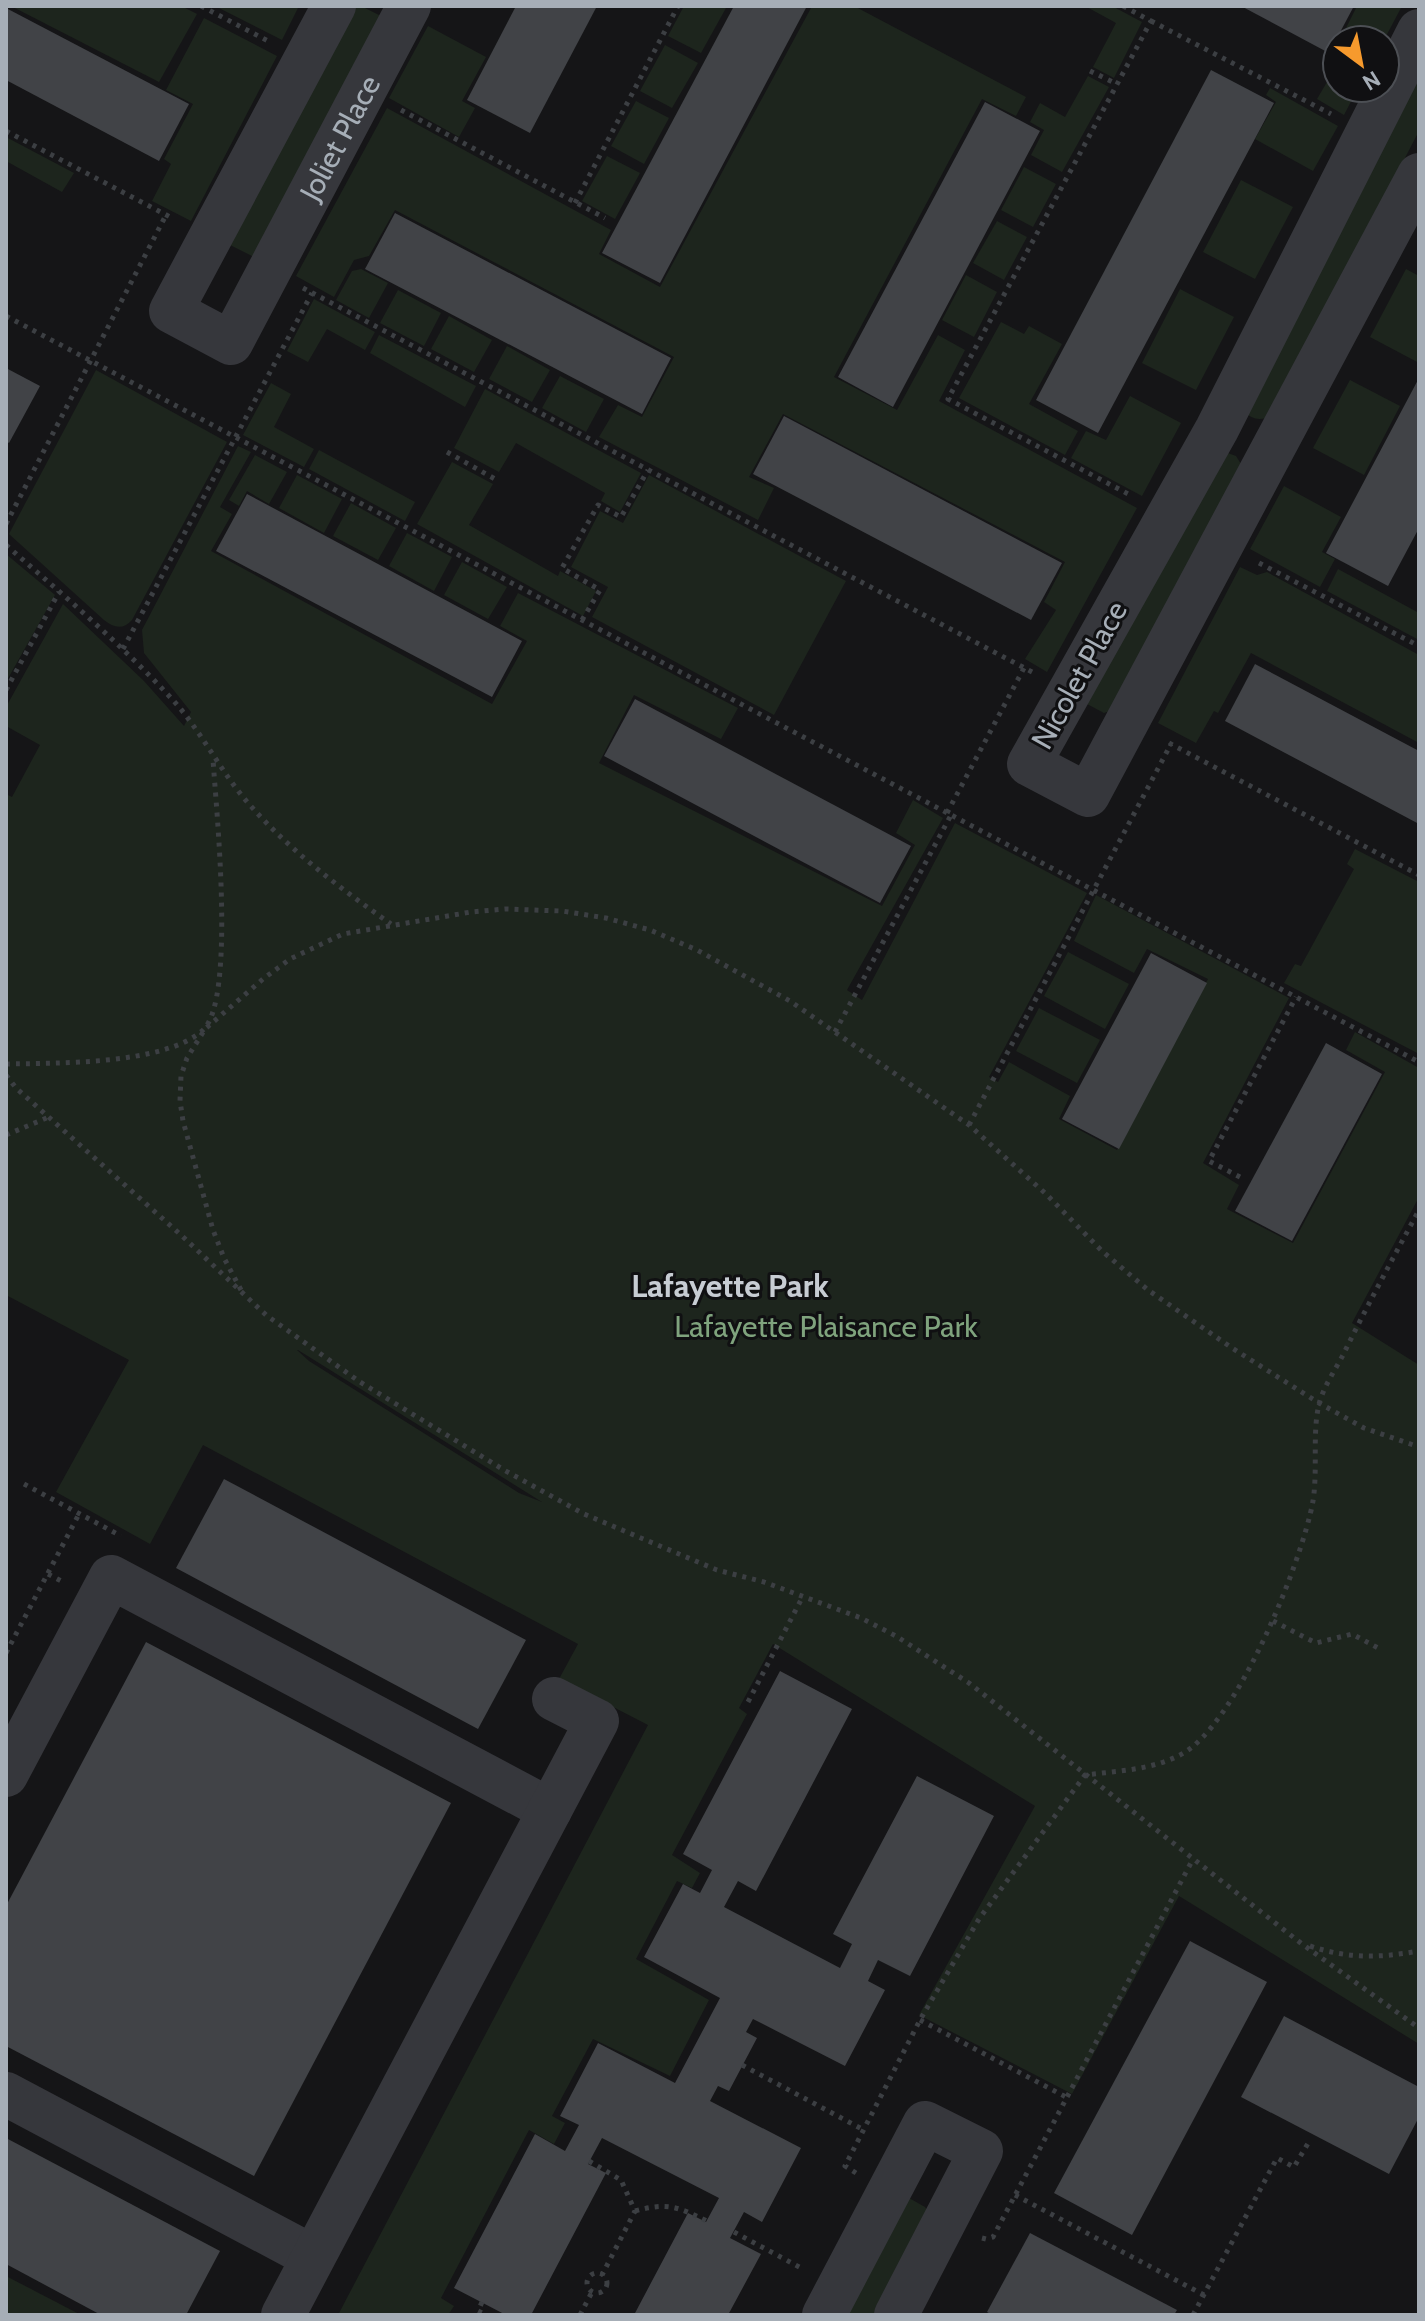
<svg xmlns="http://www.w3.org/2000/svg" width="1425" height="2321" font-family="Cabin,sans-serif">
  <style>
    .green { fill: #1d251d; fill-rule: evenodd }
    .building { fill: #414347 }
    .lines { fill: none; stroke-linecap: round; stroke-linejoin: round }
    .path { stroke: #3c3f43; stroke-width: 5; stroke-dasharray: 4 6; stroke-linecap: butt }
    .minor { stroke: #36373c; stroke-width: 44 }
    .labels { text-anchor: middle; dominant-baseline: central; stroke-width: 6; stroke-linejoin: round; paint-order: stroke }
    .street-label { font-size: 30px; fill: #a6aeb7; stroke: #101012 }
    .park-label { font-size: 30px; fill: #7fa37d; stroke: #101012 }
    .neighbourhood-label { font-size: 32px; font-weight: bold; fill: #c7ccd3; stroke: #101012 }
  </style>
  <rect width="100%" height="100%" fill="#151517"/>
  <g class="green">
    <polygon points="11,6 181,6 197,14 159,82"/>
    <polygon points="215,6 299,6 282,40"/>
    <polygon points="353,6 361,6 381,16 254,257 228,244"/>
    <polygon points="684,6 726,8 701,53 668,36"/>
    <polygon points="810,6 854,6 1026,97 1016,116 982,99 834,377 897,410 938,335 965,350 939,401 1137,508 1047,672 1025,659 1056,610 1044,602 1065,562 783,414 749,477 774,488 758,520 599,437 618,405 642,417 674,357 395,210 369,256 354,260 334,297 296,276 387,108 611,230 599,254 660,287 811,8"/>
    <polygon points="1085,6 1112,6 1142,22 1114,78 1093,67 1116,23"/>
    <polygon points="1357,6 1402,6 1384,40 1340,40"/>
    <polygon points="204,18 277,56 191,221 152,201 171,164 164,159 193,104 166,90"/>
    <polygon points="428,26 486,57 462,101 475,108 459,137 389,98"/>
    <polygon points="665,45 698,63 672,108 640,91"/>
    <polygon points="1337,65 1337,88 1358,88 1344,115 1317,99"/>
    <path d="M1419,69V131L1270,417C1258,421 1252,419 1243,411Z"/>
    <polygon points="1088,76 1109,87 1062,172 1031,155 1044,130 1030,122 1040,103 1065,117"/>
    <polygon points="1270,88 1338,126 1313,171 1255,139 1276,102 1266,95"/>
    <polygon points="636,101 669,118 644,164 611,146"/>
    <polygon points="6,137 74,173 62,192 6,161"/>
    <polygon points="607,156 640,173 615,219 582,201"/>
    <polygon points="1024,167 1056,184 1033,227 1001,210"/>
    <polygon points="1241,180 1293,207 1255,279 1203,252"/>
    <polygon points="997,221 1027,237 1004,280 973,263"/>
    <polygon points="361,269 388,283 369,318 336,300 352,271"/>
    <polygon points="1406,269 1419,276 1419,363 1370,337"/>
    <polygon points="966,275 997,292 974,337 942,320"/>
    <polygon points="1180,289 1234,317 1196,390 1142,363"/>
    <polygon points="398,290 441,313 424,346 380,323"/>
    <polygon points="314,299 375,332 365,350 327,329 308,362 287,351"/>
    <polygon points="449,316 492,340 474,372 431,349"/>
    <polygon points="1001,322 1024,334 1029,326 1062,344 1029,404 1078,431 1065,455 959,398"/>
    <polygon points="379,335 476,386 465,407 370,353"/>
    <polygon points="507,346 550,370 532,402 489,379"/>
    <path d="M96,370L227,442L132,620C123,630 114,628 104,620L9,534Z"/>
    <polygon points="560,376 604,399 586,432 542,408"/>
    <polygon points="1350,380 1400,406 1364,475 1313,448"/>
    <polygon points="271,383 291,394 274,427 314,449 304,467 243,435"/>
    <polygon points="485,389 641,473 620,512 601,501 605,493 516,443 499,472 454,448"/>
    <polygon points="1130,396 1181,423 1142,496 1071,458 1086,431 1106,440"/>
    <path d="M238,446L251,452L220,507L232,514L211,551L492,704L527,641L500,626L518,593L738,708L721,739L634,695L599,763L882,906L915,845L896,833L913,800L943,818L847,990L862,1000L955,823L1087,893L989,1077L998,1082L1009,1062L1070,1096L1059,1119L1117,1150L1208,979L1147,949L1134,973L1074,941L1096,895L1289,998L1203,1163L1239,1185L1227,1209L1293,1243L1385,1072L1346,1050L1355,1032L1419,1068V1197L1352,1323L1419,1365V2044L1179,1896L1072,2094L919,2015L1035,1806L773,1644L739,1708L747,1714L672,1855L700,1873L692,1888L677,1881L636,1959L709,2000L670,2076L593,2039L552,2116L565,2123L554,2144L529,2130L441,2298L454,2306L448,2315H338L648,1725L559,1679L578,1644L203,1445L150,1544L56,1492L129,1360L6,1295V794L12,797L40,745L6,726V707L63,604L144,681L184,726L191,712L144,653L142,630ZM297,1350H298L542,1502L519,1493L309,1361Z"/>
    <polygon points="319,450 415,502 405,521 309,469"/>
    <polygon points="1225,452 1236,456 1241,464 1110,711 1104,713 1087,704"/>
    <polygon points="255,455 287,472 269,504 247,491 239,506 229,500"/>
    <polygon points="452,462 493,484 469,525 558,576 560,571 596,591 583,616 417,524"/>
    <polygon points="297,475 342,499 324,533 279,508"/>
    <polygon points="649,475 846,581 774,715 592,617 608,587 571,567 600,511 623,523"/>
    <polygon points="1284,486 1341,517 1322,552 1335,559 1320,587 1250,549"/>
    <polygon points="351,503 396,528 378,560 333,536"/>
    <polygon points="407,533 452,557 434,591 389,566"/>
    <polygon points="6,554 55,595 6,682"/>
    <polygon points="462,562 507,587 488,619 444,595"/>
    <polygon points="1240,567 1257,575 1267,572 1419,655 1419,743 1251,653 1218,713 1214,711 1196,743 1158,723"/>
    <polygon points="1338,569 1419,613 1419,640 1327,591"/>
    <polygon points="1355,849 1419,882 1419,1054 1284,983 1295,964 1301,966 1354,869 1347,864"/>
    <polygon points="1068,952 1129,984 1105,1029 1044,996"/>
    <polygon points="1039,1008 1100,1040 1077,1083 1016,1051"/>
    <polygon points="909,2198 925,2207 928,2212 874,2315 843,2315"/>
    <polygon points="6,2276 81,2315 6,2315"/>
  </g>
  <g class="building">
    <polygon points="516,6 597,6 530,133 467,100"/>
    <polygon points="734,6 807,6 660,283 602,253"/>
    <polygon points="1241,6 1354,6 1329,53"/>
    <polygon points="6,8 189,104 159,161 6,80"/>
    <polygon points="1211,70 1274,103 1098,433 1036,400"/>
    <polygon points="985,102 1040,131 893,407 838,377"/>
    <polygon points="395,213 671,358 642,414 365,269"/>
    <polygon points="6,368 40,386 9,443 6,441"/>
    <polygon points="1419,378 1419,528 1388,586 1326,553"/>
    <polygon points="784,416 1062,563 1031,620 753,474"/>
    <polygon points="247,494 522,641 492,697 216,551"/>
    <polygon points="1255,664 1419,751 1419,824 1225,721"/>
    <polygon points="635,699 911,846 880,903 604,756"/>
    <polygon points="1151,953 1207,983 1119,1149 1062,1119"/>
    <polygon points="1326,1043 1382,1074 1292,1241 1235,1211"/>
    <polygon points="224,1479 526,1640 478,1729 176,1568"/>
    <polygon points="146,1642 451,1803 254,2176 6,2046 6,1906"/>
    <polygon points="780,1671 852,1709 756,1891 738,1881 724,1907 840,1968 852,1944 833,1934 917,1776 994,1816 910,1976 878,1960 868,1981 885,1990 845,2066 753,2019 746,2032 757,2038 729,2091 718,2086 710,2101 801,2148 762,2222 744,2212 730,2238 761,2254 728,2315 634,2315 688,2213 706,2222 719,2198 602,2138 588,2164 606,2173 531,2315 506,2315 454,2288 535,2134 565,2151 579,2125 560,2116 598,2043 675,2083 720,1998 644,1957 683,1884 700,1893 712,1870 683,1854"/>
    <polygon points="1190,1941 1267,1982 1132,2235 1054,2193"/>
    <polygon points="1284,2016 1419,2087 1419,2117 1389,2174 1241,2097"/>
    <polygon points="6,2138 220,2251 186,2315 101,2315 6,2264"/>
    <polygon points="1030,2233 1177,2310 1174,2315 992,2315 987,2312"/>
  </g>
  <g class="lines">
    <g class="path">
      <polyline points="201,6 270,42"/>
      <polyline points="1123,6 1151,21 948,399 1132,496"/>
      <polyline points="1151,21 1331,114"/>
      <polyline points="1090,71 1117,84"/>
      <polyline points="401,110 605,218"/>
      <polyline points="6,131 174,219"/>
      <polyline points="575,203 678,6"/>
      <polyline points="303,288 1034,673"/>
      <polyline points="6,316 1419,1062"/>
      <polyline points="447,452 495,479"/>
      <polyline points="6,524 166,215"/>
      <path d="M6,545C62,594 120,643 171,698C199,728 217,765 243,797C285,847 337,886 391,924"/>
      <polyline points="1259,563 1419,646"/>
      <polyline points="582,620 600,590 562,568 598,505 621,517 648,470"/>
      <polyline points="123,649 312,293"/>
      <polyline points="6,690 59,592"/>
      <polyline points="1169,743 1419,875"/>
      <polyline points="947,813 1024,668"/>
      <polyline points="835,1032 951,815"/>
      <path d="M6,1064C56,1063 165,1065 203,1030C236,999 216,808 213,759"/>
      <polyline points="6,1075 16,1088 181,1235 266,1315 360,1382 504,1470 584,1514 717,1570 764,1582 861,1618 896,1636 969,1683 1302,1944 1419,2028"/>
      <polyline points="969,1125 1171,744"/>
      <polyline points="6,1135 49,1117"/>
      <polyline points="1240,1177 1209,1161 1296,997"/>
      <polyline points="241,1290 224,1258 213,1230 183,1121 180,1101 181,1076 187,1058 205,1029 263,979 290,959 343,934 471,912 505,909 562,911 606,918 650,930 697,950 790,1001 969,1125 1046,1194 1102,1251 1148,1290 1232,1348 1319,1403 1364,1428 1419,1447"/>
      <polyline points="24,1484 121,1536"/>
      <polyline points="48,1574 65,1583"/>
      <polyline points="1273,1621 1316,1643 1352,1634 1378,1648"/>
      <polyline points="6,1653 79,1514"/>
      <polyline points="748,1702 803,1596"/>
      <path d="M1310,1946C1349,1959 1379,1958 1419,1951"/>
      <polyline points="920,2020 1066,2097"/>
      <polyline points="742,2065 862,2129"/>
      <polyline points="589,2161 621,2180 635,2211 602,2275"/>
      <path d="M856,2173L845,2166L920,2020L979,1919L1085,1775C1117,1771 1151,1770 1180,1755C1236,1727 1302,1562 1313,1501C1318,1469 1312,1434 1319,1404C1323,1388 1335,1370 1343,1355C1367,1306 1393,1258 1419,1210"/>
      <polyline points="1015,2195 1204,2295"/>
      <path d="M635,2211C668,2202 678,2207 707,2221"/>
      <polyline points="734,2232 803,2269"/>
      <polyline points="982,2238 986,2239 993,2237 1193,1859"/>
      <circle cx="597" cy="2283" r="10"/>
      <polyline points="482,2302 478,2311 486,2315"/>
      <polyline points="580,2315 592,2292"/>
      <polyline points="1193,2315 1277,2158 1294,2167 1310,2140"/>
    </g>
    <g class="minor">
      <path id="s1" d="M334,6L171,311L231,343L409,6"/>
      <polyline points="1419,31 1217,429 1029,764 1088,795 1419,175"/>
      <polyline points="6,1775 111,1577 550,1810"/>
      <polyline points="6,2094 313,2257"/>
      <polyline points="283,2315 597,1721 554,1699"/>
      <polyline points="824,2315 925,2123 981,2151 896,2315"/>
    </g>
  </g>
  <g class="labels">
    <g class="street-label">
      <text stroke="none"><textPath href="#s1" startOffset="646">Joliet Place</textPath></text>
      <text transform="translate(1079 675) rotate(-61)">Nicolet Place</text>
    </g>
    <g class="park-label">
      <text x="826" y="1326">Lafayette Plaisance Park</text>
    </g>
    <g class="neighbourhood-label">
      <text x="730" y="1285">Lafayette Park</text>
    </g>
  </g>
  <rect width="1425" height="2321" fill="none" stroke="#a6aeb7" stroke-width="16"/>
  <g transform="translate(1361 64) rotate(148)"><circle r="38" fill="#101012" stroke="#4c4f54" stroke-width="2"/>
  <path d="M0-6L14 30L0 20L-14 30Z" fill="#f69a2d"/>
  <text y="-12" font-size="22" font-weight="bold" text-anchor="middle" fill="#a6aeb7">N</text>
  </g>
</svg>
